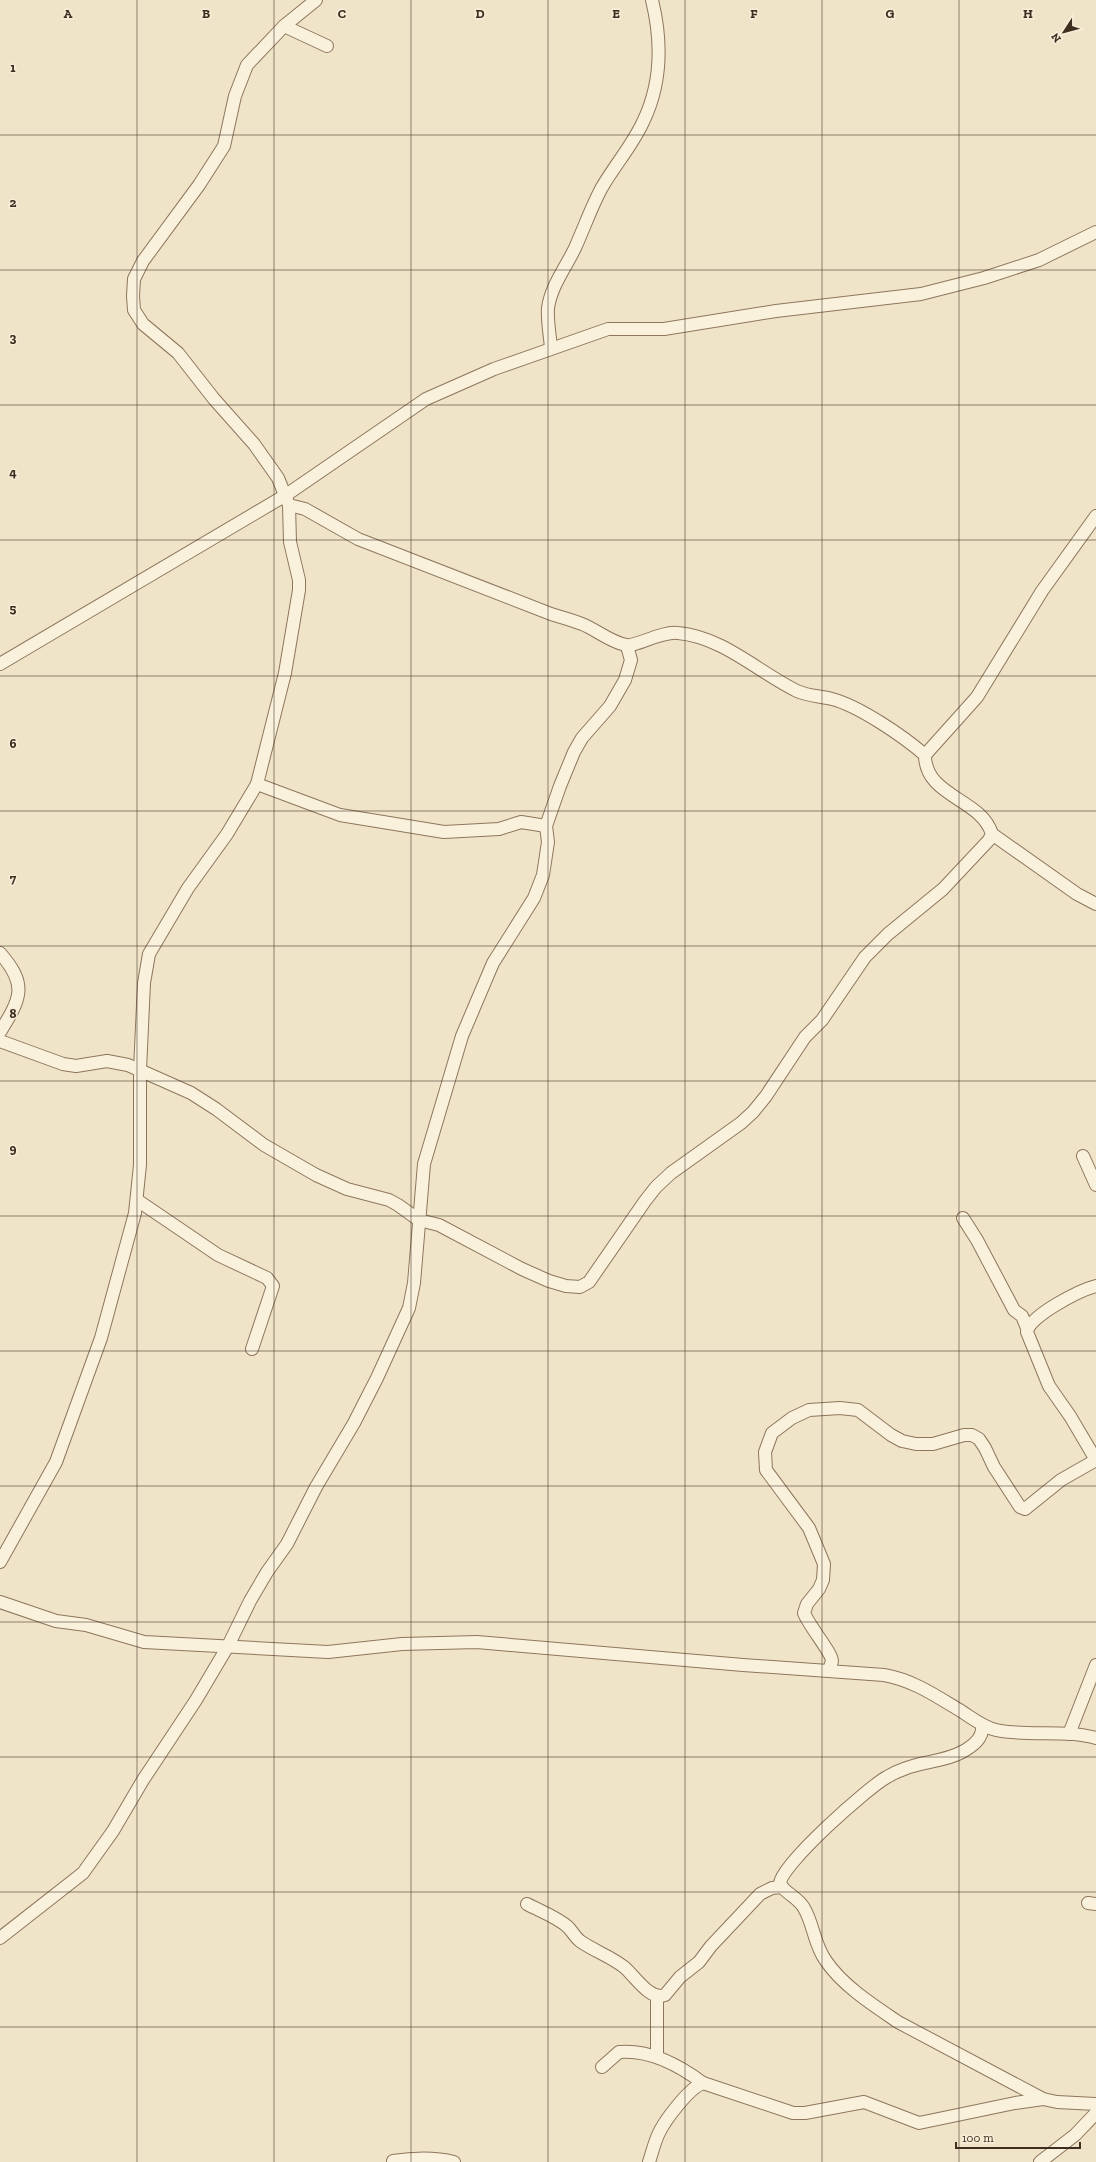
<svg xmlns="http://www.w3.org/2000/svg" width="1096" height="2162" font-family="'Zilla Slab',serif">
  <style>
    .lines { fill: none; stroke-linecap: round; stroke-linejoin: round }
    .minor-casing { stroke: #8d765c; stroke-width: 14 }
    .minor { stroke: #faf1dc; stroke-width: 12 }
    .grid { fill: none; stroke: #3d2e20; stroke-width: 1; stroke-opacity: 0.55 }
    .grid-label { font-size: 13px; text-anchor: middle; font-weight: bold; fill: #3d2e20; stroke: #f7eed8; stroke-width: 3; stroke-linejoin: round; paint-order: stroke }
  </style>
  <rect width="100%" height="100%" fill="#f0e4c8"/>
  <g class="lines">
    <defs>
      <g id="minor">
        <polyline points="284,26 327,46"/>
        <path d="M551,348C550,335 547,321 548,308C551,286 566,267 575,248C584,228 591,208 601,189C614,166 632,146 643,122C662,83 662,41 652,0"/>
        <path d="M289,505L305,509L358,539L551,614C561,617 572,620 582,624C597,630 610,642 626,645C636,647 661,631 678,633C723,637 758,672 797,691C808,696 820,696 832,699C859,706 903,736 925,755"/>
        <polyline points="0,664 286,495 426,399 494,369 608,329 664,329 776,311 921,294 984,278 1039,260 1096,232"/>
        <polyline points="257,784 340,815 444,832 499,829 521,822 546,826"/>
        <polyline points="992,834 1077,894 1096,904"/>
        <path d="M0,953C28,985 21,998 0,1032"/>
        <path d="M0,1041L63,1064L76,1066L107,1061L128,1065L191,1093L216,1109L264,1145L316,1175L347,1189L389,1200L398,1205L419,1220L439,1225L522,1269L549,1281L566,1286L580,1287L589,1282L645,1201L656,1187L671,1173L741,1123L753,1112L766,1096L805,1037L822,1020L865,957L888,934L943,889L989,840L992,834C981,798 925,797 925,755L977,697L1042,591L1096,516"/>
        <polyline points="1083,1156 1096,1185"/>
        <polyline points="137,1200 218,1255 267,1278 273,1286 252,1349"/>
        <polyline points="963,1218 977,1240 1014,1310 1022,1316 1027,1328"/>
        <path d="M1096,1286C1080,1290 1029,1316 1027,1332L1049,1386L1070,1416L1096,1460"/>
        <polyline points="0,1562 56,1462 101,1338 135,1213 140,1165 140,1070 144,983 149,954 188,888 227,834 257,784 285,673 299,590 299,580 290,542 289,505 278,478 254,444 214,399 178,353 143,324 134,310 133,296 134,279 143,261 199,185 224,146 235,96 247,65 284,26 316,0"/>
        <path d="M0,1602L56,1621L86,1625L144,1642L328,1652L402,1644L477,1642L743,1665L884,1675C913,1680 936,1696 961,1711C972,1718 983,1727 996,1730C1029,1737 1063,1729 1096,1738"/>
        <path d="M829,1670C830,1667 831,1664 832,1661C832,1653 809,1626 804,1613L807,1604L819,1589L823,1580L824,1564L809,1528L766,1470L765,1452L772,1433L792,1418L809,1410L840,1408L858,1410L891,1435L902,1441L916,1444H933L964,1435H972L979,1439L985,1448L994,1467L1020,1507L1025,1509L1061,1480L1096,1460"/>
        <path d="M982,1725C984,1738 973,1746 962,1752C944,1762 922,1761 904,1769C898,1771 892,1774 887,1777C867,1788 782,1864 780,1883L782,1887C789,1895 799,1899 804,1908C814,1925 814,1945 826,1961C843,1986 873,2005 898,2022L1043,2099L1057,2102L1096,2104"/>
        <polyline points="1069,1734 1096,1665"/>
        <polyline points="1088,1903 1096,1904"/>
        <path d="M527,1904C540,1911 557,1917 568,1927C572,1931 575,1937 580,1941C594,1951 610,1956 624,1967C635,1976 650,2001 665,1995L680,1977L699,1962L711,1946L760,1894L772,1888L782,1887"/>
        <polyline points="0,1938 83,1873 113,1831 143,1780 196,1700 228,1646 250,1601 267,1572 287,1544 316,1487 354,1423 377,1378 409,1308 414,1283 424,1164 462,1036 493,963 534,898 543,875 548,842 546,826 560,786 574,752 582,738 610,706 625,680 631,660 627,646"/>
        <polyline points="657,1996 657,2057"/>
        <path d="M602,2067L619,2052C650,2049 679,2065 703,2083"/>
        <path d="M393,2161C413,2158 434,2157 454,2162"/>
        <path d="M649,2162C652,2153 654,2144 658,2135C664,2121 689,2088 703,2083L793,2113H805L864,2102L919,2123L1015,2103L1043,2099"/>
        <polyline points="1040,2162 1075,2135 1096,2113"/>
      </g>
    </defs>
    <use href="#minor" class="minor-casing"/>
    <use href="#minor" class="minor"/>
  </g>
  <path class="grid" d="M137,0V2162M274,0V2162M411,0V2162M548,0V2162M685,0V2162M822,0V2162M959,0V2162M0,135H1096M0,270H1096M0,405H1096M0,540H1096M0,676H1096M0,811H1096M0,946H1096M0,1081H1096M0,1216H1096M0,1351H1096M0,1486H1096M0,1622H1096M0,1757H1096M0,1892H1096M0,2027H1096"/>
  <g class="grid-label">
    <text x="68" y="18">A</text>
    <text x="206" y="18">B</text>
    <text x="342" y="18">C</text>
    <text x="480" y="18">D</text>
    <text x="616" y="18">E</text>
    <text x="754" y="18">F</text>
    <text x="890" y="18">G</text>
    <text x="1028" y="18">H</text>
    <text x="13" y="72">1</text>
    <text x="13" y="207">2</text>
    <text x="13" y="342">3</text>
    <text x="13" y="477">4</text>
    <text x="13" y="613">5</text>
    <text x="13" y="748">6</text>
    <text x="13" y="883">7</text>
    <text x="13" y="1018">8</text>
    <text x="13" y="1153">9</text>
  </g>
  <g transform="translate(1064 32) rotate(234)" stroke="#f7eed8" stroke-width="3" paint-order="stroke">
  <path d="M0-3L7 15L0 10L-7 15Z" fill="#3d2e20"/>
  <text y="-6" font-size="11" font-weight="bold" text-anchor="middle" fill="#3d2e20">N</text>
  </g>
  <path d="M956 2142v6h124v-6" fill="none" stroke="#3d2e20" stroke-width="2"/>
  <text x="962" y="2142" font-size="12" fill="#3d2e20" stroke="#f7eed8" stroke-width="3" paint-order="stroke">100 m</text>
</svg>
